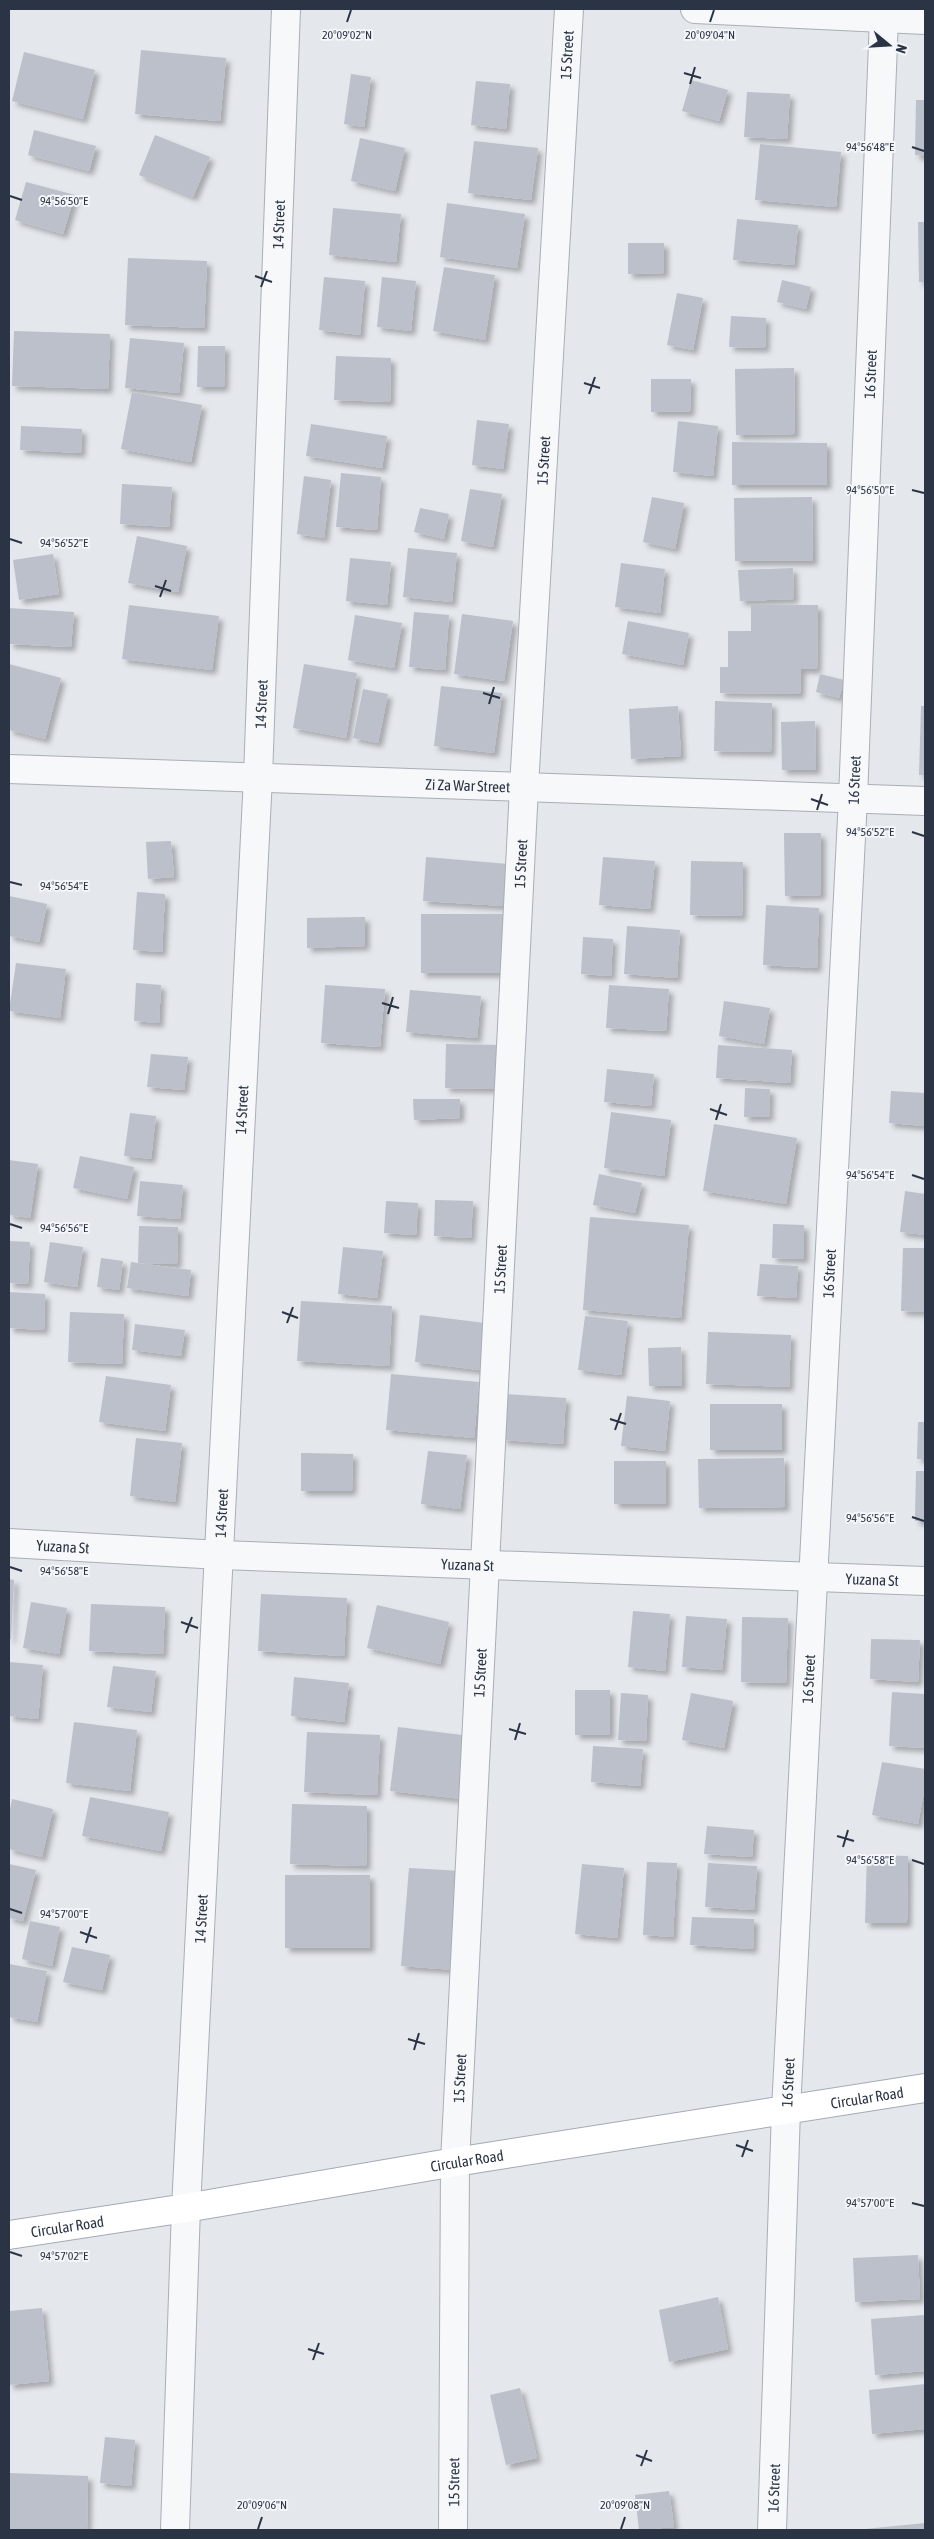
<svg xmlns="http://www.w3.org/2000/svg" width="934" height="2539" font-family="'Asap Condensed',sans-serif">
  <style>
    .building { fill: #bbc0ca; filter: url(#shadow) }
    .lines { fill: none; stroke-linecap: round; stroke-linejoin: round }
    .minor-casing { stroke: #a9aeb7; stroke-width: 30 }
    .major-casing { stroke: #a3abb8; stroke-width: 30 }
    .minor { stroke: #f7f8fa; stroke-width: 28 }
    .major { stroke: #fff; stroke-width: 28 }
    .ticks { fill: none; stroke: #2b3445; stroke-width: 2 }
    .labels { text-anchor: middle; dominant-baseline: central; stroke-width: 4; stroke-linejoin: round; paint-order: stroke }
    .street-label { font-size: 15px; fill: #2b3445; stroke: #f4f6f9 }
    .ticks-label { font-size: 12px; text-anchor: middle; fill: #2b3445; stroke: #f4f6f9; stroke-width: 4; stroke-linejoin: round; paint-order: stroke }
  </style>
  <defs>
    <filter id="shadow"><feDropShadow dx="4.5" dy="4.5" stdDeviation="2.5" flood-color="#0004"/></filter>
  </defs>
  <rect width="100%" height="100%" fill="#e4e7ec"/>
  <g class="building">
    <polygon points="141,50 226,58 220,121 135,114"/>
    <polygon points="24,52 95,70 83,119 12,101"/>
    <polygon points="351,74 371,77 364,127 344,124"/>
    <polygon points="691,80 728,90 719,121 682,111"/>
    <polygon points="476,81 510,84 506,129 471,125"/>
    <polygon points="747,92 790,94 787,139 744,137"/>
    <polygon points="916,100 925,100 925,156 915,155"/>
    <polygon points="34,130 96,146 89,171 28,155"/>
    <polygon points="155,135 210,157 193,197 139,175"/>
    <polygon points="360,138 405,148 395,191 351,181"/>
    <polygon points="474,141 538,148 531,200 468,193"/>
    <polygon points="760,144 841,152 836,207 755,200"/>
    <polygon points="26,182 75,195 63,234 15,220"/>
    <polygon points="447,203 525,214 517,268 440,257"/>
    <polygon points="333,208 401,214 396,262 329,255"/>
    <polygon points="737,219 798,225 794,265 733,260"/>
    <polygon points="918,222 925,222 925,282 919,282"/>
    <polygon points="628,243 664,243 664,273 628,274"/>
    <polygon points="128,258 207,261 204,328 125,325"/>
    <polygon points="444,267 495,275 485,340 433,331"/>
    <polygon points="324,277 365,281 360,335 319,330"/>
    <polygon points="382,277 416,281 411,331 377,327"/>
    <polygon points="782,280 811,287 806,309 777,302"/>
    <polygon points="677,293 703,298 693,350 667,345"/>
    <polygon points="731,316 766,318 765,348 729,347"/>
    <polygon points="14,331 110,334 108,389 12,386"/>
    <polygon points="130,338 184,343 179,393 125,388"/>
    <polygon points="198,346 225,346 224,387 197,387"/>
    <polygon points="336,356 391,358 390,402 334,400"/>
    <polygon points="794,368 795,434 736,435 735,369"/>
    <polygon points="651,379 691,379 690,412 651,412"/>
    <polygon points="132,392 202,405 191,462 121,449"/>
    <polygon points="477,420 509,424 503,469 472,465"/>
    <polygon points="678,421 718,426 713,476 673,472"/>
    <polygon points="311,424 387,436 382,468 306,456"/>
    <polygon points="21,426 82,429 81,453 20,450"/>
    <polygon points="732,442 827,443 827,485 732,485"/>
    <polygon points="341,473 381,477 377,530 336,527"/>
    <polygon points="304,476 331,480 324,538 297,534"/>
    <polygon points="122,484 172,487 169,527 120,524"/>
    <polygon points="470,489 502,494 493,547 461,541"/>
    <polygon points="652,497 684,503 675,549 643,542"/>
    <polygon points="812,497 813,561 735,561 734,498"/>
    <polygon points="420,508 449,514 444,539 414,532"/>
    <polygon points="137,536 187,546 178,592 128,583"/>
    <polygon points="408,548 457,553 452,602 403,597"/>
    <polygon points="53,554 59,594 19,600 13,560"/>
    <polygon points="350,558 391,562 387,605 346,601"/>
    <polygon points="621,563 665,569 660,613 615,607"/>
    <polygon points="793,568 794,599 740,601 738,570"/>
    <polygon points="129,605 219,616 212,670 122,659"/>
    <polygon points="751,605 818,605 817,669 801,669 800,694 720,693 720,667 728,667 728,631 751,631"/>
    <polygon points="9,608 74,612 71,647 9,644"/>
    <polygon points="414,612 449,615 445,670 409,667"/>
    <polygon points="462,614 513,621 504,681 454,674"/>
    <polygon points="355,615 402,623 394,668 348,660"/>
    <polygon points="628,621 689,633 683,665 622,654"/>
    <polygon points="9,664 61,678 45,739 9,730"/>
    <polygon points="304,664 357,673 346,738 293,728"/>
    <polygon points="820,674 844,680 839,698 816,692"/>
    <polygon points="441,686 502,693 494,753 434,746"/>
    <polygon points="363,689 388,694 378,743 353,738"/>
    <polygon points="715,701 772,703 771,752 714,751"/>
    <polygon points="678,706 681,756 631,759 629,709"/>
    <polygon points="921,706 925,706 925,775 919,775"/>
    <polygon points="815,721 816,770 782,770 781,722"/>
    <polygon points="784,833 821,833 821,895 785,896"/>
    <polygon points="171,841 174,877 148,879 146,842"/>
    <polygon points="426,857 508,864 504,906 423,901"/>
    <polygon points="603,857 655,861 650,909 599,905"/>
    <polygon points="691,861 743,862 742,916 690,915"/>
    <polygon points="137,892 165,894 162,952 133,950"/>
    <polygon points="9,896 47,904 39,942 9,936"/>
    <polygon points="766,905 819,908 817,968 763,965"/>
    <rect x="421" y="914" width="90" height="59"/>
    <polygon points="365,917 365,946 307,948 307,918"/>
    <polygon points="627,926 680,930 677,978 624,974"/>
    <polygon points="583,937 613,939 611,976 581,974"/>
    <polygon points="16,963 66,969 60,1018 9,1011"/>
    <polygon points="136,983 161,985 159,1023 134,1021"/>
    <polygon points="325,985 385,989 380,1047 321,1043"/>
    <polygon points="609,985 669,989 666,1031 606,1028"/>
    <polygon points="410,990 481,996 477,1038 406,1032"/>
    <polygon points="724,1001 770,1008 764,1044 719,1036"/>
    <polygon points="446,1044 503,1045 502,1089 445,1088"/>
    <polygon points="718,1045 792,1050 790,1083 716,1078"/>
    <polygon points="151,1054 188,1057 184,1090 147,1087"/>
    <polygon points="607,1069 654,1074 651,1106 604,1102"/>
    <polygon points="745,1088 770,1089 769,1117 744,1117"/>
    <polygon points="891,1091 925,1093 925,1126 889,1123"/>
    <polygon points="413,1099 460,1099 460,1118 414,1120"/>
    <polygon points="611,1112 671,1120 664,1176 604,1168"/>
    <polygon points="130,1113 156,1116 151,1159 124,1156"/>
    <polygon points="714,1124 797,1138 786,1204 703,1191"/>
    <polygon points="80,1156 134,1167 127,1199 73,1188"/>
    <polygon points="9,1160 38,1164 30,1218 9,1215"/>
    <polygon points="599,1174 642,1183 635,1213 593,1205"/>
    <polygon points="140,1181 183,1185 180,1219 137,1216"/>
    <polygon points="905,1191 925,1194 925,1235 900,1232"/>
    <polygon points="435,1200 473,1201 471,1238 434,1236"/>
    <polygon points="386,1201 418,1203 416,1235 384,1233"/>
    <polygon points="590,1217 689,1225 681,1318 583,1310"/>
    <polygon points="773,1224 804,1225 804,1259 772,1258"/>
    <polygon points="139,1226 178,1227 177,1264 138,1263 191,1270 188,1296 127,1288 131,1262 138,1263"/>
    <polygon points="9,1241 30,1242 28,1284 9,1283"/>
    <polygon points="50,1242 83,1247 77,1287 44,1282"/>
    <polygon points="343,1247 383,1251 377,1298 338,1294"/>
    <polygon points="903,1248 925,1248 925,1312 901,1311"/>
    <polygon points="101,1258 123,1261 119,1290 97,1287"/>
    <polygon points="760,1264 798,1266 796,1298 757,1296"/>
    <polygon points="9,1292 45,1294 44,1330 9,1328"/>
    <polygon points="301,1301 392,1306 389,1366 297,1361"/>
    <polygon points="70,1312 124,1314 122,1364 68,1362"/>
    <polygon points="420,1315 493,1324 487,1371 415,1362"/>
    <polygon points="585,1316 628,1321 621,1375 578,1370"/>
    <polygon points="135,1324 185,1330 181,1356 132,1350"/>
    <polygon points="708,1332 791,1335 789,1387 706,1384"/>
    <polygon points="681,1347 682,1386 649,1386 648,1348"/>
    <polygon points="391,1374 479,1382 474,1438 386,1430"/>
    <polygon points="106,1376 171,1385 165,1431 99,1422"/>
    <polygon points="505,1394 566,1398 563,1444 502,1440"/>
    <polygon points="627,1396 670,1401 665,1451 621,1446"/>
    <rect x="710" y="1404" width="72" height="46"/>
    <polygon points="918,1422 925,1422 925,1459 917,1459"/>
    <polygon points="136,1438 182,1443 175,1502 130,1496"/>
    <polygon points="428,1451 467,1455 460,1509 421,1504"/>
    <polygon points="301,1453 353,1454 352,1491 301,1491"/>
    <polygon points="784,1458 785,1507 699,1508 698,1459"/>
    <rect x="614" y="1461" width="52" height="43"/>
    <polygon points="916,1471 925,1471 925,1521 915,1521"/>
    <polygon points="9,1579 14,1580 11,1639 9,1639"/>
    <polygon points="261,1594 347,1598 344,1656 258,1651"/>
    <polygon points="31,1602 67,1608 59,1654 23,1648"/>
    <polygon points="91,1604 165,1607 163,1654 89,1651"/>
    <polygon points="377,1605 449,1622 440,1664 367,1648"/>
    <polygon points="633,1611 670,1614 665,1671 628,1667"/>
    <polygon points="686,1616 727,1619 722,1670 682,1667"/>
    <polygon points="742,1617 788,1618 786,1683 741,1682"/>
    <polygon points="871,1639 920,1640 918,1682 870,1679"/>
    <polygon points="9,1662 43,1665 38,1719 9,1716"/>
    <polygon points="113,1666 156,1671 151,1712 107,1707"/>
    <polygon points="294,1677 349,1683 344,1722 291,1716"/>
    <rect x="575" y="1690" width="35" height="45"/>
    <polygon points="892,1692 925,1694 925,1748 889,1746"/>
    <polygon points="621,1693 648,1695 646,1741 618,1740"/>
    <polygon points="691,1693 733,1701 724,1748 682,1740"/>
    <polygon points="74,1722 137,1730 130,1791 66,1783"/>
    <polygon points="398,1727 470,1736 462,1799 390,1791"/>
    <polygon points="307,1732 380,1735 377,1795 304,1792"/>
    <polygon points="593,1746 643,1749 640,1786 591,1782"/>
    <polygon points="882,1762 925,1769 925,1786 918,1824 872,1815"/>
    <polygon points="90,1797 169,1812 161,1851 82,1836"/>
    <polygon points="12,1799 53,1809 42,1857 9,1849 9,1814"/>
    <polygon points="292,1804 367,1806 366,1866 290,1864"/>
    <polygon points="707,1826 754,1830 752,1857 704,1854"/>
    <polygon points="867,1855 908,1856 907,1923 865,1923"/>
    <polygon points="647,1862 677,1863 673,1937 643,1935"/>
    <polygon points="708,1863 757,1866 754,1910 705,1907"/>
    <polygon points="9,1864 36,1870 23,1921 9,1918"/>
    <polygon points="582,1864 624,1868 617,1938 575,1934"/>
    <polygon points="409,1868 461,1871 454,1970 401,1966"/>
    <rect x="285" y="1875" width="85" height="73"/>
    <polygon points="692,1917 754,1919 753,1949 690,1945"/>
    <polygon points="30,1921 60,1927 52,1966 22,1959"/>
    <polygon points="72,1947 110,1955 102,1990 63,1982"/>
    <polygon points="9,1964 47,1971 37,2022 9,2017"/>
    <polygon points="918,2255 920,2299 855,2302 853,2258"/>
    <polygon points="718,2297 728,2349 669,2362 659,2310"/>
    <polygon points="42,2308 49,2381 9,2385 9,2311"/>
    <polygon points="925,2315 925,2371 875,2375 871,2319"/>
    <polygon points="925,2384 925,2429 872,2434 869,2390"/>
    <polygon points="520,2388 537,2458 506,2465 490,2395"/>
    <polygon points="105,2437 135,2440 131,2486 100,2483"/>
    <polygon points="9,2473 88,2476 87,2530 9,2530"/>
    <polygon points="669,2491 674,2527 639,2530 635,2495"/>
    <polygon points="925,2523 925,2530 865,2530 865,2529"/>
  </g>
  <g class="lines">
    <defs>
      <g id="minor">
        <polyline points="695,9 925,20"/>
        <path id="s1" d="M9,769L925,801"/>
        <path id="s2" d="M9,1543L220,1555L925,1581"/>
        <path id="s3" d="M175,2530L186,2208L258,777L286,9"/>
        <path id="s4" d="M453,2530L455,2162L524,787L569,9"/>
        <path id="s5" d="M772,2530L786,2110L853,798L884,18"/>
      </g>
      <g id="major">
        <path id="s6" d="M9,2235L186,2208L455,2162L925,2088"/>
      </g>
    </defs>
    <use href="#minor" class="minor-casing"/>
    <use href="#major" class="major-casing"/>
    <use href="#minor" class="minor"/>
    <use href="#major" class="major"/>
  </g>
  <path class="ticks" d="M347,22L351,10M710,22L714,10M684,73L701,78M690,84L695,67M912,147L924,151M10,196L22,200M255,276L272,282M261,287L267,271M584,383L600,388M589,394L595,377M912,490L924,493M10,539L22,543M155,586L171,591M160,597L166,580M483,693L500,698M489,704L494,687M811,799L828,805M817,810L822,794M912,832L924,836M10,882L22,885M382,1003L399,1008M388,1014L393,997M710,1109L727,1115M716,1120L721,1104M912,1175L924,1179M10,1224L22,1228M282,1312L298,1318M287,1323L293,1307M610,1419L626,1424M615,1430L621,1413M912,1517L924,1521M10,1567L22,1571M181,1622L198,1628M186,1633L192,1617M509,1729L526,1734M515,1740L520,1723M837,1836L854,1841M843,1847L848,1830M912,1860L924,1864M10,1909L22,1913M80,1932L97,1938M86,1943L91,1927M408,2039L425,2044M414,2050L419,2033M736,2145L753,2151M742,2157L748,2140M912,2203L924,2206M10,2252L22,2256M308,2349L324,2354M313,2360L319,2343M636,2455L652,2461M641,2466L647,2450M258,2529L262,2517M621,2529L625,2517"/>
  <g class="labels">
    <g class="street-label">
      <text stroke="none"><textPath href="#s4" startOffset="2478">15 Street</textPath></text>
      <text stroke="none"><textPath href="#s3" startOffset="2308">14 Street</textPath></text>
      <text stroke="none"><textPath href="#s5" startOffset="2158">16 Street</textPath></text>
      <text stroke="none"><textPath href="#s4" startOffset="2072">15 Street</textPath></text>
      <text stroke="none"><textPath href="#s3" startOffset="1828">14 Street</textPath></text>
      <text stroke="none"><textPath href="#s5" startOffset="1752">16 Street</textPath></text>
      <text stroke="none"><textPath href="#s1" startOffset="459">Zi Za War Street</textPath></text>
      <text stroke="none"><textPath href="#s4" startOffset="1668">15 Street</textPath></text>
      <text stroke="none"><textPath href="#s3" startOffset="1422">14 Street</textPath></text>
      <text stroke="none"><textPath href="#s4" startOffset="1262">15 Street</textPath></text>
      <text stroke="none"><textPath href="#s5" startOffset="1258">16 Street</textPath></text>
      <text stroke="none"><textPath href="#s3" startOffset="1018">14 Street</textPath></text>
      <text stroke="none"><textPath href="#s2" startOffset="54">Yuzana St</textPath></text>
      <text stroke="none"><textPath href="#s2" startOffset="459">Yuzana St</textPath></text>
      <text stroke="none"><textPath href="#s2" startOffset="864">Yuzana St</textPath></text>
      <text stroke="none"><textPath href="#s4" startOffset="858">15 Street</textPath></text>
      <text stroke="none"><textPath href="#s5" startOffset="852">16 Street</textPath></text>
      <text stroke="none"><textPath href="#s3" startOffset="612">14 Street</textPath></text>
      <text stroke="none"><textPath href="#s4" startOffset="452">15 Street</textPath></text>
      <text stroke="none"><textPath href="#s5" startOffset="448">16 Street</textPath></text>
      <text stroke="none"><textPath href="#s6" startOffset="869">Circular Road</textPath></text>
      <text stroke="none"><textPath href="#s6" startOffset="464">Circular Road</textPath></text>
      <text stroke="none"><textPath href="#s6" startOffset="59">Circular Road</textPath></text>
      <text stroke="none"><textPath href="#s4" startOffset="48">15 Street</textPath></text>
      <text stroke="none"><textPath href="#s5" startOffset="42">16 Street</textPath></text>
    </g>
  </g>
  <g class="ticks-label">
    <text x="347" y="39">20°09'02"N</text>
    <text x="710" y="39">20°09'04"N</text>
    <text x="870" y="151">94°56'48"E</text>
    <text x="64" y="205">94°56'50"E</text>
    <text x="870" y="494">94°56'50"E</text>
    <text x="64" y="547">94°56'52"E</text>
    <text x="870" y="836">94°56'52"E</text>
    <text x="64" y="890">94°56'54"E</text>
    <text x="870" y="1179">94°56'54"E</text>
    <text x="64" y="1232">94°56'56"E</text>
    <text x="870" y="1522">94°56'56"E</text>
    <text x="64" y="1575">94°56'58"E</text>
    <text x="870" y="1864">94°56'58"E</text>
    <text x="64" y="1918">94°57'00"E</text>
    <text x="870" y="2207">94°57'00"E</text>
    <text x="64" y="2260">94°57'02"E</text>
    <text x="262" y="2509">20°09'06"N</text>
    <text x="625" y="2509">20°09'08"N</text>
  </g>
  <rect width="934" height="2539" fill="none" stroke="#2b3445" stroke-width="20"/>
  <g transform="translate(889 45) rotate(108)" stroke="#f4f6f9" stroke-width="4" paint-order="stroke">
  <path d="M0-4L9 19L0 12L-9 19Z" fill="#2b3445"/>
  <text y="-8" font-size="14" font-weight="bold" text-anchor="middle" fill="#2b3445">N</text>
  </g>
</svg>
